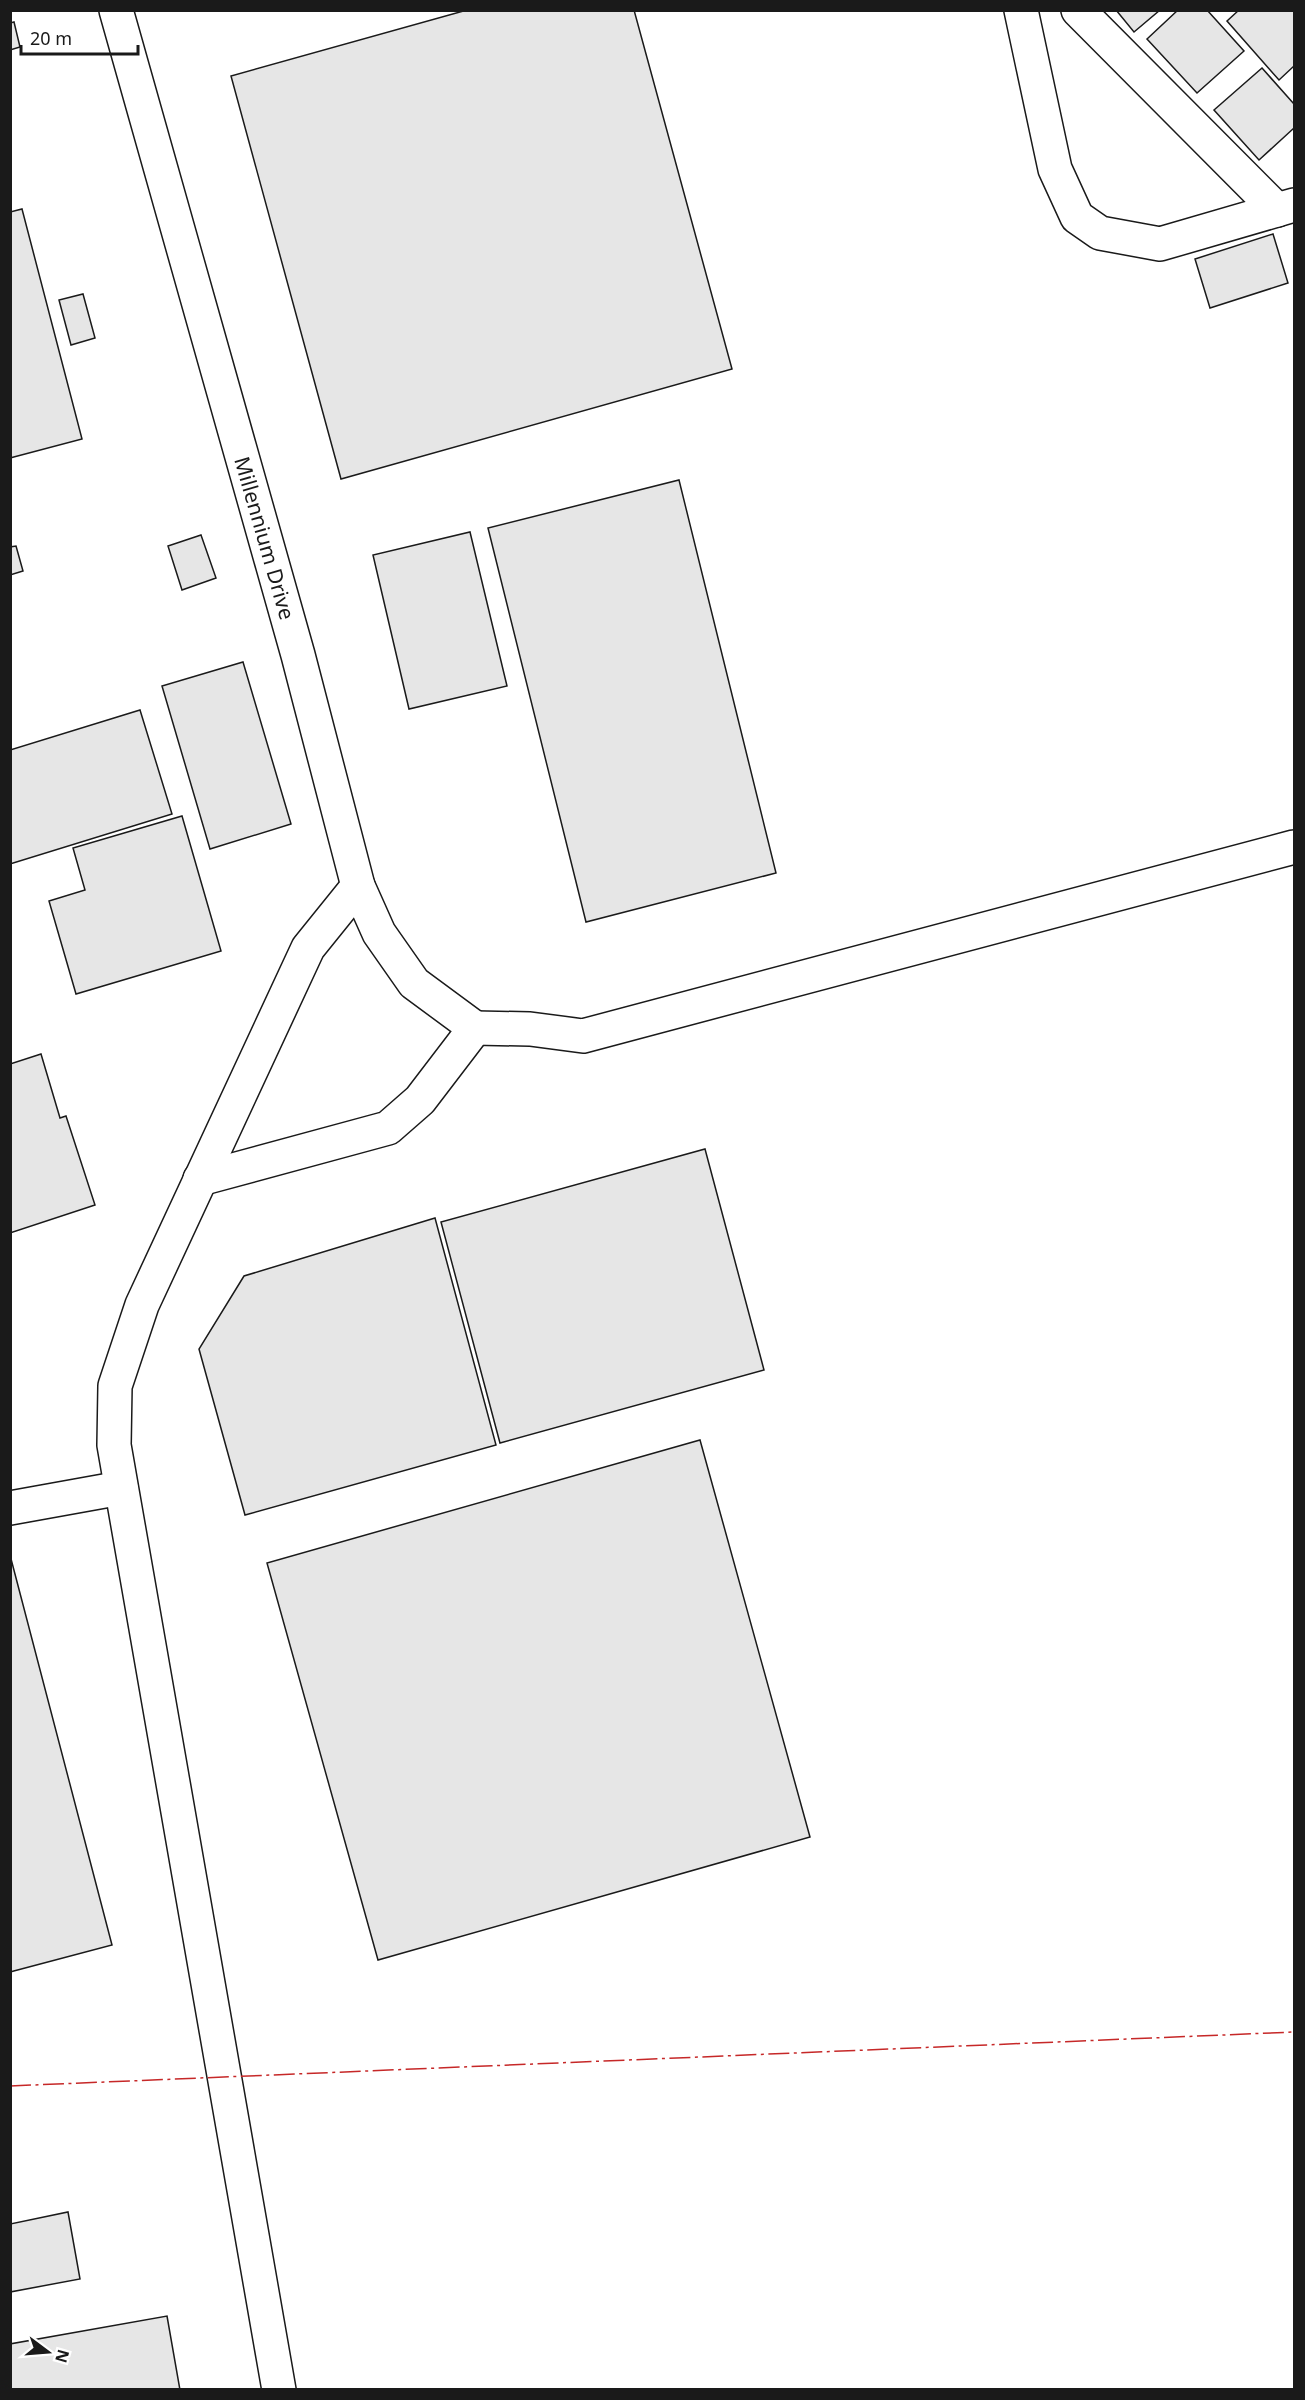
<svg xmlns="http://www.w3.org/2000/svg" width="1305" height="2400" font-family="'Noto Sans',sans-serif">
  <style>
    .building { fill: #e6e6e6; stroke: #1a1a1a; stroke-width: 1.5 }
    .lines { fill: none; stroke-linecap: round; stroke-linejoin: round }
    .minor-casing { stroke: #1a1a1a; stroke-width: 36 }
    .minor { stroke: #fff; stroke-width: 33 }
    .power { stroke: #c62828; stroke-width: 1.5; stroke-dasharray: 21 4.5 3 4.5; stroke-linecap: butt }
    .labels { text-anchor: middle; dominant-baseline: central; stroke-width: 4.5; stroke-linejoin: round; paint-order: stroke }
    .street-label { font-size: 21px; fill: #1a1a1a; stroke: #fff }
  </style>
  <rect width="100%" height="100%" fill="#fff"/>
  <g class="building">
    <polygon points="467,10 634,10 732,369 341,479 231,76"/>
    <polygon points="1116,10 1160,10 1134,32"/>
    <polygon points="1178,10 1207,10 1244,51 1197,93 1147,39"/>
    <polygon points="1239,10 1294,10 1294,66 1279,80 1227,21"/>
    <polygon points="14,22 20,47 10,50 10,23"/>
    <polygon points="1262,68 1294,104 1294,128 1259,160 1214,110"/>
    <polygon points="22,209 82,439 10,458 10,212"/>
    <polygon points="1273,234 1288,283 1210,308 1195,259"/>
    <polygon points="83,294 95,338 71,345 59,300"/>
    <polygon points="679,480 776,873 586,922 488,528"/>
    <polygon points="470,532 507,686 409,709 373,555"/>
    <polygon points="201,535 216,578 182,590 168,546"/>
    <polygon points="16,546 23,571 10,575 10,547"/>
    <polygon points="243,662 291,824 210,849 162,686"/>
    <polygon points="140,710 172,814 10,864 10,750"/>
    <polygon points="182,816 221,951 76,994 49,901 85,890 73,848"/>
    <polygon points="41,1054 60,1118 66,1116 95,1205 10,1233 10,1064"/>
    <polygon points="705,1149 764,1370 500,1443 441,1222"/>
    <polygon points="435,1218 496,1445 245,1515 199,1349 244,1276"/>
    <polygon points="700,1440 810,1837 378,1960 267,1563"/>
    <polygon points="10,1555 112,1945 10,1972"/>
    <polygon points="68,2212 80,2279 10,2292 10,2224"/>
    <polygon points="167,2316 180,2390 10,2390 10,2344"/>
  </g>
  <g class="lines">
    <defs>
      <g id="minor">
        <polyline points="116,10 298,655 358,886 379,933 414,983 475,1028"/>
        <polyline points="1021,10 1055,169 1077,217 1100,233 1160,244 1294,205"/>
        <polyline points="1078,10 1277,210"/>
        <polyline points="475,1028 530,1029 583,1036 1294,847"/>
        <polyline points="200,1179 388,1128 420,1100 475,1028"/>
        <polyline points="10,1508 121,1488"/>
        <polyline points="279,2390 114,1445 115,1386 142,1305 308,948 358,886"/>
      </g>
    </defs>
    <use href="#minor" class="minor-casing"/>
    <use href="#minor" class="minor"/>
    <polyline class="power" points="10,2086 1294,2032"/>
  </g>
  <g class="labels">
    <g class="street-label">
      <text transform="translate(265 538) rotate(74)">Millennium Drive</text>
    </g>
  </g>
  <rect width="1305" height="2400" fill="none" stroke="#1a1a1a" stroke-width="24"/>
  <g transform="translate(48 2352) rotate(106)" stroke="#ffffff" stroke-width="4.5" paint-order="stroke">
  <path d="M0-4.5L10 22L0 15L-10 22Z" fill="#1a1a1a"/>
  <text y="-9" font-size="16" font-weight="bold" text-anchor="middle" fill="#1a1a1a">N</text>
  </g>
  <path d="M21 45v9h117v-9" fill="none" stroke="#1a1a1a" stroke-width="3"/>
  <text x="30" y="45" font-size="18" fill="#1a1a1a" stroke="#ffffff" stroke-width="4.5" paint-order="stroke">20 m</text>
</svg>
